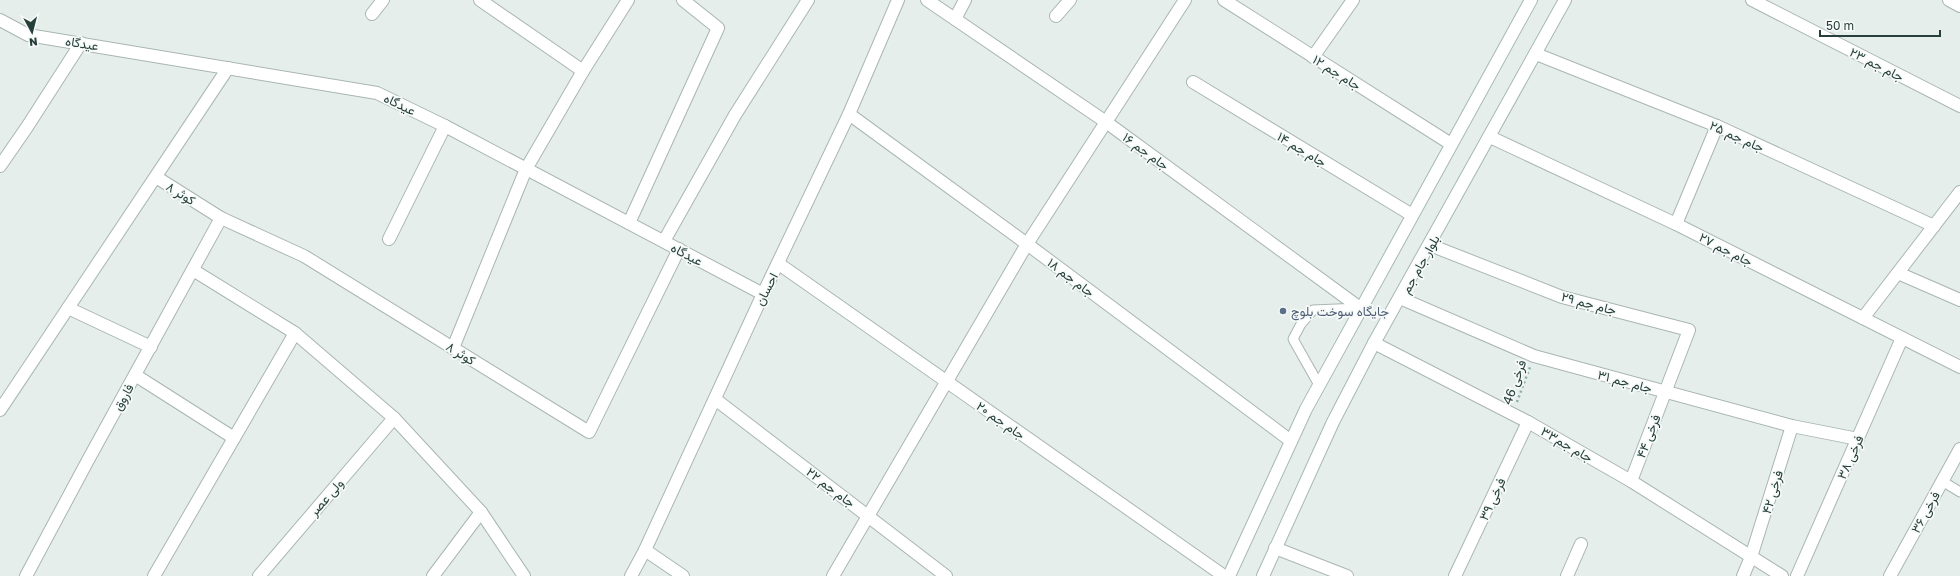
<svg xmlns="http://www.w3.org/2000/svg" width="1960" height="576" font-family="'Golos Text',Vazirmatn,sans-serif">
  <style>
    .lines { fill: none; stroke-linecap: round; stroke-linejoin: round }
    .service-casing { stroke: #a9b6b2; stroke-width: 11 }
    .minor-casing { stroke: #a9b6b2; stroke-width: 14 }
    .tertiary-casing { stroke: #a9b6b2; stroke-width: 14 }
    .secondary-casing { stroke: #a5b9b3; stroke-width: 14 }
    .path { stroke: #89afa6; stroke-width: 2.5; stroke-dasharray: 2 3; stroke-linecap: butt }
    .service { stroke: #fff; stroke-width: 9 }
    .minor { stroke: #fff; stroke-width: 12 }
    .tertiary { stroke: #fff; stroke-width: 12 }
    .secondary { stroke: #fff; stroke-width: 12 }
    .service-dot { fill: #5c6f8a; stroke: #f6faf9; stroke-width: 1.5 }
    .labels { text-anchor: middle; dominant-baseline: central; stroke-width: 3.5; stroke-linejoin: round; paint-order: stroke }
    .street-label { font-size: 13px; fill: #263f3a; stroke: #f6faf9 }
    .service-label { font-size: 13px; fill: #4e5e75; stroke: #f6faf9; text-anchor: start }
  </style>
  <rect width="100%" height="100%" fill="#e6eeeb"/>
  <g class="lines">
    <defs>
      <g id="service">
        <polyline points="1319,385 1293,339 1301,324 1313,310 1360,308"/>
        <polyline points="1942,481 1960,492"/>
      </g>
      <g id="minor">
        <polyline points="480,0 583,71 628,0"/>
        <polyline points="927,0 1106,122 1360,308"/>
        <polyline points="1752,0 1960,106"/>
        <polyline points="372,14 383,0"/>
        <polyline points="1056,16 1070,0"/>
        <polyline points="955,19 965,0"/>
        <polyline points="1536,54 1717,126 1934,226"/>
        <polyline points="1313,57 1353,0"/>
        <polyline points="1193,82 1412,215"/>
        <polyline points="849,114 1027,244 1291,441"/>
        <polyline points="1490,137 1676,224 1960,367"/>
        <polyline points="0,166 27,127 81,43"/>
        <polyline points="156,177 221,218 304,256 589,432 679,249"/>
        <polyline points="629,223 718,28 683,0"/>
        <polyline points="1676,224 1717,126"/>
        <polyline points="389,239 445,126"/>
        <polyline points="664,241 735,115 808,0"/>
        <polyline points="1430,245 1562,297 1689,330 1631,481"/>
        <polyline points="779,264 1224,576"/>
        <polyline points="193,270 295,333 394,418 481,512 524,576"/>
        <polyline points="1898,273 1960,300"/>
        <polyline points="1400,298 1534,356 1792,426 1858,439"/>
        <polyline points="68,308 151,347"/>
        <polyline points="1863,318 1960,192"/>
        <polyline points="453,348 526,169 583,71"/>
        <polyline points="135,375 234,438"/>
        <polyline points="715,399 946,576"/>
        <polyline points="1275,548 1347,576"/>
        <polyline points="645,550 683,576"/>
        <polyline points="26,576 87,462 221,218"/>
        <polyline points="154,576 295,333"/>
        <polyline points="259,576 394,418"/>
        <polyline points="433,576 481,512"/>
        <polyline points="631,576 645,550 763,294 849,114 898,0"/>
        <polyline points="833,576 1027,244 1185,0"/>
        <polyline points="1455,576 1528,422"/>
        <polyline points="1567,576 1581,544"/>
        <polyline points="1743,576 1751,557 1792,426"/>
        <polyline points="1797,576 1902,338"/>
        <polyline points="1890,576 1960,449"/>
      </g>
      <g id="tertiary">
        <polyline points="1224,0 1451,144"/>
        <polyline points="1949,0 1960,6"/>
        <polyline points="0,20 28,35 377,93 445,126 763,294"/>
        <polyline points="1374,343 1528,422 1631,481 1782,576"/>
        <polyline points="0,410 228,68"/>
      </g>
      <g id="secondary">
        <polyline points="1229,576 1306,409 1531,0"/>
        <polyline points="1263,576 1333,422 1374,343 1565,0"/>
      </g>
    </defs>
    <use href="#service" class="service-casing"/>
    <use href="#minor" class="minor-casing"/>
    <use href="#tertiary" class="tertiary-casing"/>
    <use href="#secondary" class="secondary-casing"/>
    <polyline class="path" points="1517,402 1530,367"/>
    <use href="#service" class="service"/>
    <use href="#minor" class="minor"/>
    <use href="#tertiary" class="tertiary"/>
    <use href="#secondary" class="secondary"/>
  </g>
  <circle class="service-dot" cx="1283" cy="311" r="4"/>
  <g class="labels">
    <g class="street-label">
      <text transform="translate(82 43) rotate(9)">عیدگاه</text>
      <text transform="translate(1877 64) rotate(27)">جام جم ۲۳</text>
      <text transform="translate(1337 72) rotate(32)">جام جم ۱۲</text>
      <text transform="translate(400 104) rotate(26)">عیدگاه</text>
      <text transform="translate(1737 136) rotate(24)">جام جم ۲۵</text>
      <text transform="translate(1302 149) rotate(31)">جام جم ۱۴</text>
      <text transform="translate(1146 151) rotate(36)">جام جم ۱۶</text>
      <text transform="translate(181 193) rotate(32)">کوثر ۸</text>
      <text transform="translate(1726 249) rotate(27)">جام جم ۲۷</text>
      <text transform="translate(687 254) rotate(28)">عیدگاه</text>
      <text transform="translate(1420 264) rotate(-61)">بلوار جام جم</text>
      <text transform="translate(1071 277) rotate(37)">جام جم ۱۸</text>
      <text transform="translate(766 289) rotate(-63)">احسان</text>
      <text transform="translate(1589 303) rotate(15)">جام جم ۲۹</text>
      <text transform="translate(461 353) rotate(32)">کوثر ۸</text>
      <text transform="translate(1625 381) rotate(15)">جام جم ۳۱</text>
      <text transform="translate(1514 382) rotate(-70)">فرخی 46</text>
      <text transform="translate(123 397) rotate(-61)">فاروق</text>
      <text transform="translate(1001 420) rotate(35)">جام جم ۲۰</text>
      <text transform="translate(1648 436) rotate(-69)">فرخی ۴۴</text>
      <text transform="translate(1567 444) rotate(30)">جام جم۳۳</text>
      <text transform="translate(1850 457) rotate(-66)">فرخی ۳۸</text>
      <text transform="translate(831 487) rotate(37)">جام جم ۲۲</text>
      <text transform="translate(1772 492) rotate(-73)">فرخی ۴۲</text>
      <text transform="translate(326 497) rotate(-49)">ولی عصر</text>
      <text transform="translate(1492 499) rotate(-65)">فرخی ۳۹</text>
      <text transform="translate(1925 512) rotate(-61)">فرخی ۳۶</text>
    </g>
    <g class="service-label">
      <text x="1291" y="311">جایگاه سوخت بلوچ</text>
    </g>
  </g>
  <g transform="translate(32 32) rotate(173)" stroke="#f6faf9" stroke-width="3" paint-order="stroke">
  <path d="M0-3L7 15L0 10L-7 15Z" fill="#263f3a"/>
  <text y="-6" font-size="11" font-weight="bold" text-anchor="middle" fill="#263f3a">N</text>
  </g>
  <path d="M1820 30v6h120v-6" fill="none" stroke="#263f3a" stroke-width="2"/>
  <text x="1826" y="30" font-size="12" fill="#263f3a" stroke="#f6faf9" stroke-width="3" paint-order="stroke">50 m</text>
</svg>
